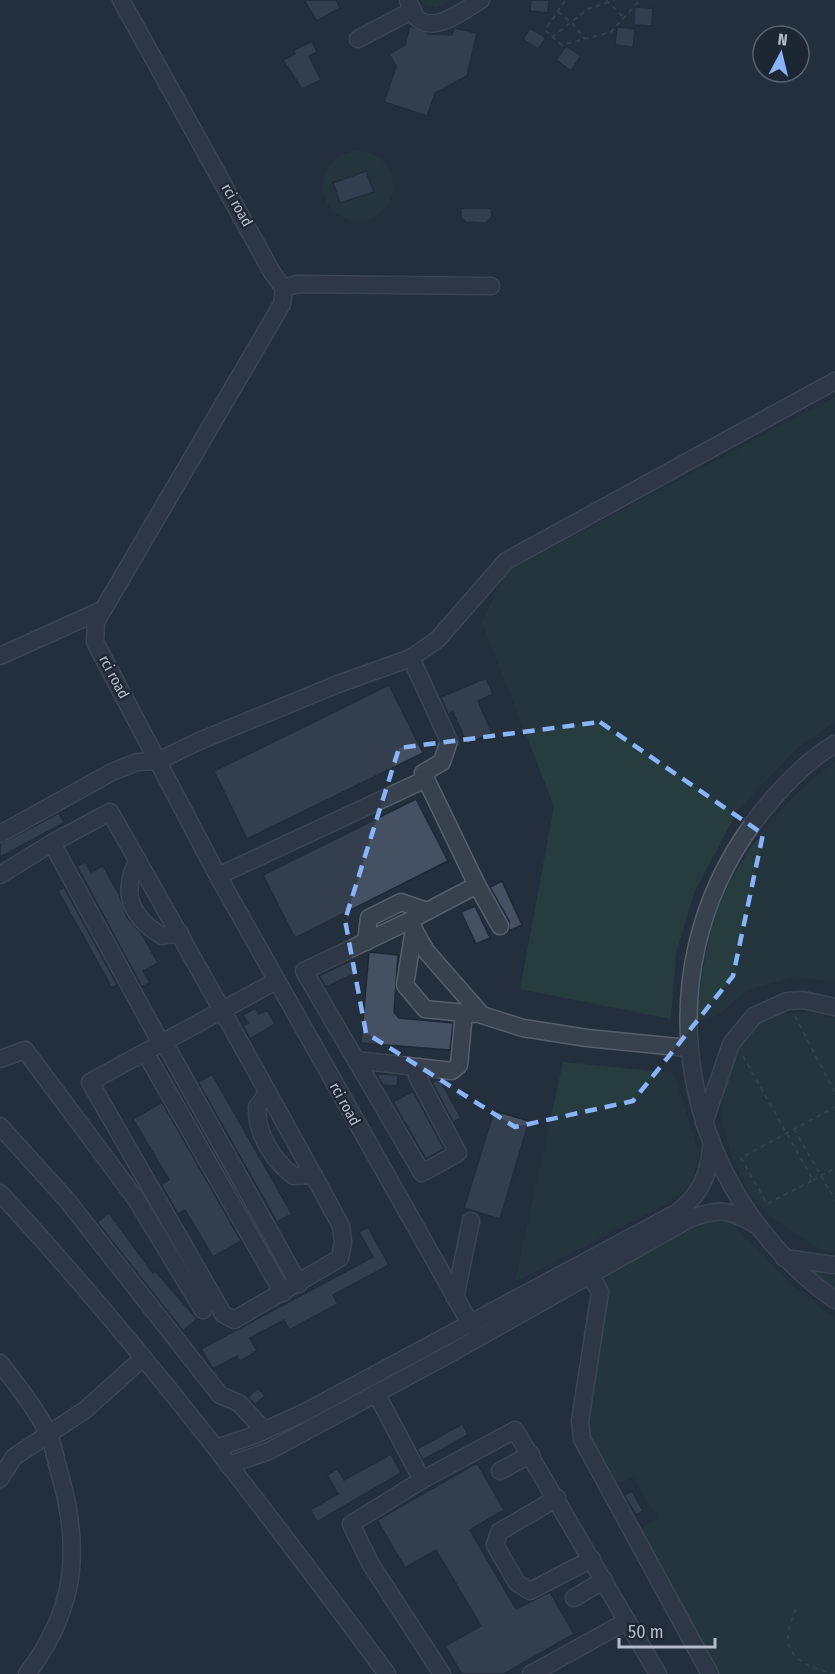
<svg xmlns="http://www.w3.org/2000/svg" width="835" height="1674" font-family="'Fira Sans Condensed',sans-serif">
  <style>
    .green { fill: #263c3f }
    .building { fill: #455162; stroke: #1f2835; stroke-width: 1.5 }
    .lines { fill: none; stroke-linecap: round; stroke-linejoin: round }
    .minor-casing { stroke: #565f6c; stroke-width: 19 }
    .path { stroke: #44595c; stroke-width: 2; stroke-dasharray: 4.5 4.5; stroke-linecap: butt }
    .minor { stroke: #38414e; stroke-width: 16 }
    .marked { fill: none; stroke: #8ab4f8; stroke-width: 4.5; stroke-dasharray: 12 8; stroke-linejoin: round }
    .labels { text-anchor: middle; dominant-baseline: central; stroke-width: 4.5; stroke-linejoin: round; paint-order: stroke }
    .street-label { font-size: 15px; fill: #b4bcc9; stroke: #1d2633 }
  </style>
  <rect width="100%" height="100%" fill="#242f3e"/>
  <g class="green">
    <polygon points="420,0 451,0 436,8 423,4"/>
    <circle cx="358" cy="186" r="35"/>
    <polygon points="835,397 835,721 796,749 738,810 694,893 676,954 671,1019 520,989 554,806 482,622 506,572"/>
    <path d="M835,762V980L791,978L747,990L717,1016L695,1022C701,987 704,950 716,915C733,861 788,794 835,762Z"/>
    <path d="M809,1013L835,1018V1253C821,1251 806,1241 795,1233C783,1225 768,1216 759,1205C739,1182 721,1133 721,1103C721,1067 746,1023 782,1014C790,1012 801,1013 809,1013Z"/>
    <polygon points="563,1062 674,1073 699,1153 691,1186 663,1206 515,1282"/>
    <polygon points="724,1215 790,1283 835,1319 835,1674 717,1674 639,1530 658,1518 633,1478 617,1483 587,1438 605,1291 597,1276 701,1218"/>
    <polygon points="801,1264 835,1276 835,1293"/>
  </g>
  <g class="building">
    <polygon points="304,0 336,0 340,8 317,21"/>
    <polygon points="531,0 549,0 548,13 530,11"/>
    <polygon points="635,7 653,8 652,26 634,25"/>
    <polygon points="410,26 429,34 452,35 454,28 477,33 467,76 435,93 427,116 384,102 396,66 389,54 405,45"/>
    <polygon points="617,27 635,29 633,47 615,45"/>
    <polygon points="530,28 546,38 538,49 523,39"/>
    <polygon points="312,41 317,52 309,56 321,80 302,89 283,60 295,54 294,50"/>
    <polygon points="566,46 581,56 571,71 556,60"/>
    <polygon points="366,171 374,192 340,203 333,183"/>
    <polygon points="461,208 491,208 492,217 486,223 466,222 461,218"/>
    <polygon points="486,678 493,694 478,701 492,733 467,744 453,712 448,714 441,697"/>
    <polygon points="389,685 423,753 247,839 214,771"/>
    <polygon points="416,799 448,861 295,938 263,875"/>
    <polygon points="59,813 64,823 0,857 0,844"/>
    <polygon points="85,862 91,872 103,866 119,894 127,917 141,933 158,963 143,971 150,983 142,987 77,866"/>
    <polygon points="502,881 522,925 509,931 509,921 490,887"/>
    <polygon points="64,887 117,985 112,988 58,891"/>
    <polygon points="475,906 490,938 476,944 461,912"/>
    <polygon points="369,952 398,955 394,1012 399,1018 453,1023 450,1050 361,1043"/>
    <polygon points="352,960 358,972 326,987 319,976"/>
    <polygon points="255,1008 259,1014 267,1010 275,1024 250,1039 243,1026 248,1023 243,1015"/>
    <polygon points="212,1074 292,1214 277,1222 198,1082"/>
    <polygon points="376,1074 398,1075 397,1086 383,1085"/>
    <polygon points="436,1080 440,1080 461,1118 453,1122 432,1082"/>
    <polygon points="413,1091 444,1149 426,1159 393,1102"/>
    <polygon points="162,1102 241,1241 213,1257 185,1210 178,1214 161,1184 169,1180 133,1119"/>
    <polygon points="494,1111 529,1121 500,1219 464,1208"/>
    <polygon points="109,1213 153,1273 155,1271 197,1319 183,1331 97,1222"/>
    <polygon points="368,1227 389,1265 333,1295 338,1304 289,1330 284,1320 250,1338 257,1351 240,1361 237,1356 213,1369 201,1349 373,1257 359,1232"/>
    <polygon points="258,1388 265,1396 255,1405 248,1397"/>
    <polygon points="462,1424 468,1435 423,1460 417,1449"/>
    <polygon points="391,1454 401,1473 317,1522 310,1510 338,1494 327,1475 337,1469 344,1480"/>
    <polygon points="477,1463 504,1510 470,1530 516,1609 550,1592 574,1634 504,1674 462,1674 445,1646 481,1626 436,1550 405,1568 377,1520"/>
    <polygon points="632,1491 643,1511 636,1515 624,1495"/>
  </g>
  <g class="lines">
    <defs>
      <g id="minor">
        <polyline points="121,0 273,274 284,288 282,304 96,622 95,642 218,876 471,1325"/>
        <path d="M408,0C410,5 413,13 416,17C433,36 465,9 481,0"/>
        <polyline points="358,39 413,10"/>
        <polyline points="284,288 298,284 491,286"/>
        <polyline points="0,656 102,610"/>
        <polyline points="411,658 449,741 442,762 423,773 477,885 500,926"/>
        <path d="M835,744C803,763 776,793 754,822C640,976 680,1191 835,1300"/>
        <polyline points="0,834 112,772 137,762 158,761 197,742 338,684 411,658 438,639 506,561 835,381"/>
        <polyline points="52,843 157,1036 164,1042 299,1284"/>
        <path d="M138,860C120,894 131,917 162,936L180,933"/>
        <path d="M0,875L52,843L110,812C188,949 266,1087 341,1226L343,1242L340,1258L234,1320L223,1314L90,1082L276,981"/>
        <polyline points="218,876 426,779"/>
        <polyline points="418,916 477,885"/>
        <polyline points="414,929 405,985 425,1009 475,1014"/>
        <polyline points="366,942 369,918 401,902 427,911"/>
        <polyline points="145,1052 283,1293"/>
        <polyline points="0,1059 25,1050 136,1199 203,1310"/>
        <polyline points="356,1060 452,1071 459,1065 464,1013"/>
        <polyline points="419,1067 417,1076 458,1153 422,1173 304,971 409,921 426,951 482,1015 523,1028 587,1038 688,1048"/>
        <path d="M267,1094L257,1107C256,1133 273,1161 294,1176L314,1175"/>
        <polyline points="704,1123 731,1044 754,1016 787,1001 803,1000 835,1007"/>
        <polyline points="0,1126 66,1199 220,1395 239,1403 264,1430"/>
        <path d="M0,1193C140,1344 264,1508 387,1674"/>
        <polyline points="784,1258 835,1265"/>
        <polyline points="590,1275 600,1292 580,1421 582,1439 710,1674"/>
        <polyline points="455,1298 471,1221"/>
        <path d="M0,1363C17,1385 37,1410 49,1435C54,1447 56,1462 60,1475C82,1552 75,1610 27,1674"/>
        <polyline points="376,1393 422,1480"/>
        <path d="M216,1448L255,1435L305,1412L678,1212C700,1194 709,1176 711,1147"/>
        <path d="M228,1465L269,1451L446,1356L691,1218C720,1208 728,1209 754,1224"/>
        <polyline points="500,1471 531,1454"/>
        <polyline points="0,1479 14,1457 85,1410 143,1358"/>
        <polyline points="557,1498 499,1532 495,1545 517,1583 530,1591 592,1559"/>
        <polyline points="574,1598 604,1580"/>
        <polyline points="442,1674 370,1563 351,1524 422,1480 515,1430 658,1674"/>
        <polyline points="531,1674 627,1621"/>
      </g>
    </defs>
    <use href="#minor" class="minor-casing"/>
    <g class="path">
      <polyline points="606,0 623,17"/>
      <polyline points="565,1 545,30 562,45 611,32 640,0"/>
      <polyline points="558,12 571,22 585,39"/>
      <polyline points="552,37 588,9 615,0"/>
      <polyline points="795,1016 835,1093"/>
      <polyline points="743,1056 813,1180 767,1204 741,1158 835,1107"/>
      <polyline points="794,1129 835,1200"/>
      <polyline points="813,1180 835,1168"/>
      <path d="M796,1609C776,1651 795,1664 835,1674"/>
    </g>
    <use href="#minor" class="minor"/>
  </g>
  <path d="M0 0H835V1674H0ZM600,722L763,834L733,976L633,1101L515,1127L366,1033L345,920L399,748Z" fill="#242f3e" fill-opacity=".55" fill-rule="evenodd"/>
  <path class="marked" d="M600,722L763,834L733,976L633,1101L515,1127L366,1033L345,920L399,748Z"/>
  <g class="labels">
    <g class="street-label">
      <text transform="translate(237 205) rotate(60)">rci road</text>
      <text transform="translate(114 677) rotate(62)">rci road</text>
      <text transform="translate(345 1104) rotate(61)">rci road</text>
    </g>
  </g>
  <g transform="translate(781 54) rotate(7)"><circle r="28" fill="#1d2633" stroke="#59626f" stroke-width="1.5"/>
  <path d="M0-4.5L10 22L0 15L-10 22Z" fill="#8ab4f8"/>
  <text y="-9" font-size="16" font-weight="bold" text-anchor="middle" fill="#b4bcc9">N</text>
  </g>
  <path d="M619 1638v9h96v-9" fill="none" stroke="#b4bcc9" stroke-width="3"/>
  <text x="628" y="1638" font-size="18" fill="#b4bcc9" stroke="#1d2633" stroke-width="4.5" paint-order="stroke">50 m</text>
</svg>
